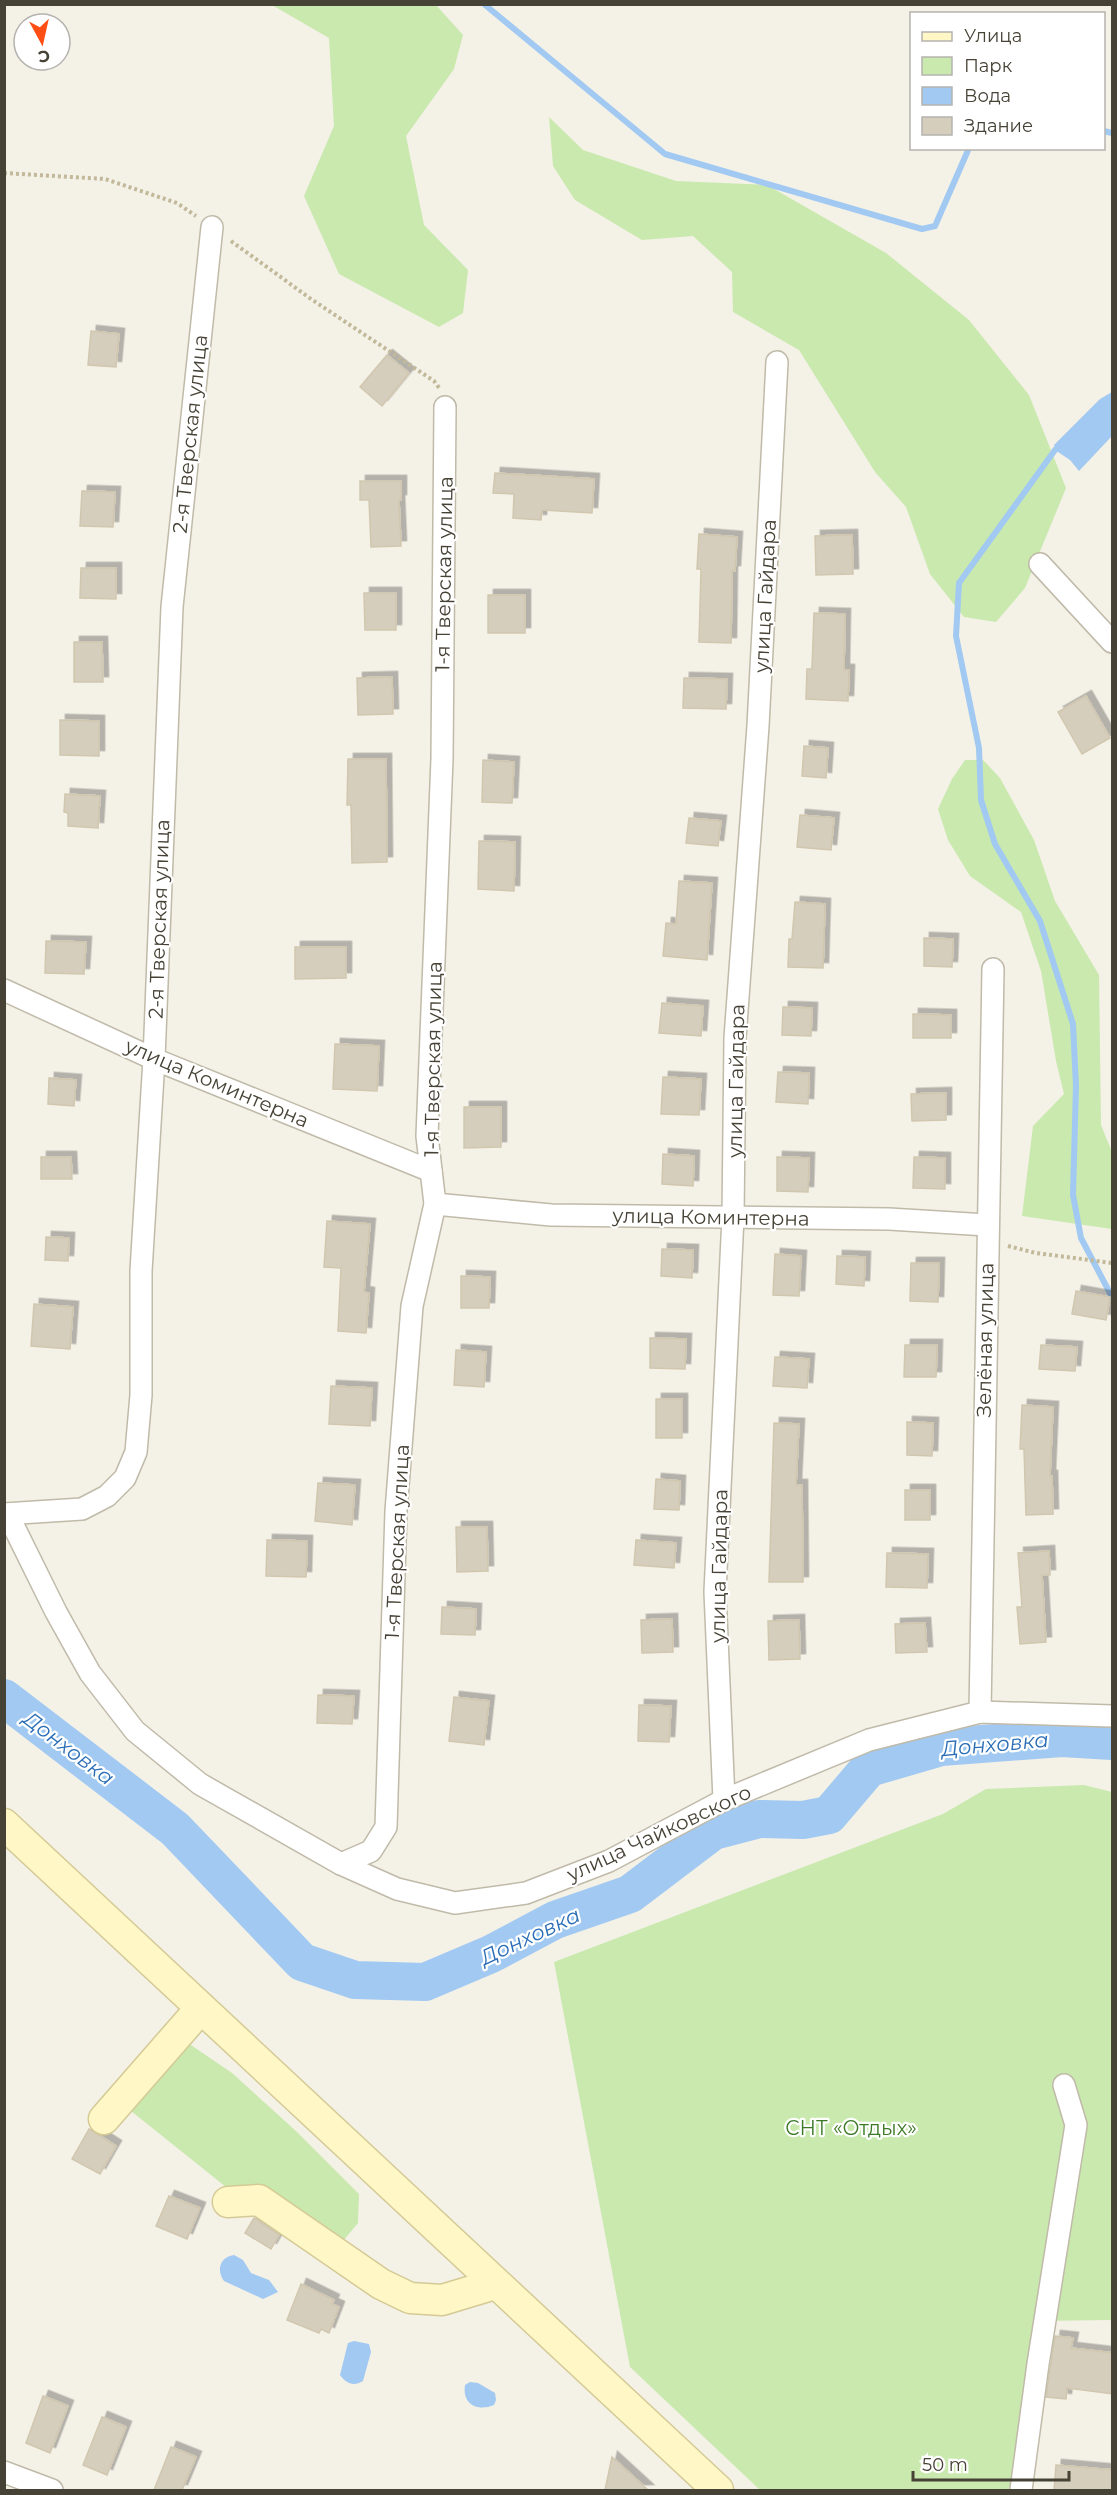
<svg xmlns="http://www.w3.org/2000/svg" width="1117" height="2495" font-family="Montserrat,sans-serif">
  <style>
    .green { fill: #c9e9ae }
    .water { fill: #a1c9f2 }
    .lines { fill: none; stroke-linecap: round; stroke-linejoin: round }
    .stream { stroke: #a1c9f2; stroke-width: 6 }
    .river { stroke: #a1c9f2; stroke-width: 38 }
    .building { fill: #d6cebc; stroke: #d1c7af; stroke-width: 1.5; filter: url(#shadow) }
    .street-casing { stroke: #c0baa9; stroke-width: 24 }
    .secondary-casing { stroke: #d5ca95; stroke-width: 33 }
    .path { stroke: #c2b89a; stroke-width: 4; stroke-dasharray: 3 3; stroke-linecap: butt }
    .street { stroke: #fff; stroke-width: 21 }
    .secondary { stroke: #fff7c6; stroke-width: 30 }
    .labels { text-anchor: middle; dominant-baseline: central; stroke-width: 4.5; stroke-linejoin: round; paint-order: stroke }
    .street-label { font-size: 20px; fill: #474236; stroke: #fff }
    .park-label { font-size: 20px; fill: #3e7b27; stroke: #fff }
    .water-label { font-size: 21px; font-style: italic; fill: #2b6eb6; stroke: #fff }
  </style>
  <defs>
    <filter id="shadow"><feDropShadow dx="5.5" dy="-5.5" stdDeviation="0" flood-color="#0004"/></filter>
  </defs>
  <rect width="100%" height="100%" fill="#f4f1e7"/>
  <g class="green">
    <polygon points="272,5 436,5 463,35 454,69 406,136 424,225 468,270 463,313 439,327 339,274 304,196 334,126 329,38"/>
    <polygon points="549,117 583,150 676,181 767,185 886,253 969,320 1029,395 1066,488 1025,588 996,622 964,617 930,574 906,507 875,472 799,350 733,312 732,272 693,236 642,240 575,200 553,166"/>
    <polygon points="965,760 983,760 1000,778 1034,840 1055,901 1099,975 1101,1125 1112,1152 1112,1229 1022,1216 1033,1126 1064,1094 1056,1061 1041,971 1021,912 970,876 948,840 938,809 952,779"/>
    <polygon points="1084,1785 1112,1792 1112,2320 1035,2321 1030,2374 1011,2490 760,2490 630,2367 554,1962 943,1814 986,1789"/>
    <polygon points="188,2043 232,2073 296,2131 359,2194 358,2223 339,2246 231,2191 131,2111"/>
  </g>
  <g class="water">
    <polygon points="1112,392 1112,436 1079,471 1070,460 1055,450 1054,445 1100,399"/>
    <path d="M234,2255L243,2260L251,2273L269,2280L278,2292L263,2299L224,2281C216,2270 220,2257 234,2255Z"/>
    <path d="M354,2341L369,2344L371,2352L363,2381C353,2387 346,2383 340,2375L348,2343Z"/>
    <path d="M470,2382L478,2383L495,2393L496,2400L494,2405C477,2412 462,2404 465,2385Z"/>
  </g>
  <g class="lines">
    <g class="stream">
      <polyline points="484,4 665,154 922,229 935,226 969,148"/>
      <polyline points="1104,131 1112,133"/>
      <polyline points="1055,450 959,583 956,636 979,748 981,800 995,844 1040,921 1073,1024 1076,1086 1073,1195 1081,1238 1112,1297"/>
    </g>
    <polyline class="river" points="4,1698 175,1829 302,1962 355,1980 425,1982 491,1954 555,1920 630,1894 713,1831 759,1819 803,1820 829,1815 869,1768 941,1747 1062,1738 1112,1741"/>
  </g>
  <g class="building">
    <polygon points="91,331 119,334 116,367 88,365"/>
    <polygon points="387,355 409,373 382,406 360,387"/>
    <polygon points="495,473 594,479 592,513 542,510 541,520 513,518 514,494 493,493"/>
    <polygon points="360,481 401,481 401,500 399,500 401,546 371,547 369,500 360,500"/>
    <polygon points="82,491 115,492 113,527 80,526"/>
    <polygon points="699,534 737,537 735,571 732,571 731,643 699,642 701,569 697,569"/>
    <polygon points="852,535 853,574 816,575 815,536"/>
    <polygon points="81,568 116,568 116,599 80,598"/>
    <polygon points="364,593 396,593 396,630 365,630"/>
    <rect x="488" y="595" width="37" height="38"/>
    <polygon points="814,613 845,614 844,670 849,670 848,701 806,699 807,669 812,669"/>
    <polygon points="74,642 102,642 103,682 74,682"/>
    <polygon points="392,677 393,714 358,715 357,678"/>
    <polygon points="684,678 727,679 726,709 683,708"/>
    <polygon points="1086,696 1110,738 1082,754 1058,712"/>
    <polygon points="60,720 99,721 99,756 60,755"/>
    <polygon points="804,746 828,748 826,778 802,776"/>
    <polygon points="348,759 386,759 387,862 352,863 351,805 347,805"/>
    <polygon points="483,760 514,762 512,803 482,802"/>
    <polygon points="65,794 100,796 98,828 68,826 68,813 64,812"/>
    <polygon points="800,815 834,818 831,850 797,847"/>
    <polygon points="689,818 721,821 718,846 686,843"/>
    <polygon points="479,841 515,842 514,891 478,889"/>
    <polygon points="679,881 712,883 707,960 663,956 666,923 676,924"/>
    <polygon points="795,902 825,904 823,968 788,967 789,939 792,939"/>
    <polygon points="924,938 953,939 952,967 924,966"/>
    <polygon points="46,941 86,942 84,974 45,973"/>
    <polygon points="295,947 346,947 346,978 295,979"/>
    <polygon points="662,1003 703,1006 701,1036 659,1033"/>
    <polygon points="783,1007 812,1008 811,1036 782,1035"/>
    <polygon points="913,1014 951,1015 951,1038 913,1038"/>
    <polygon points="335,1044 379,1046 377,1091 333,1089"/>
    <polygon points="778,1072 809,1073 808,1104 776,1102"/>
    <polygon points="663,1077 701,1079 699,1115 661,1114"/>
    <polygon points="49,1078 76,1080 74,1106 48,1104"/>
    <polygon points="946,1093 946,1120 912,1121 911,1094"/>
    <polygon points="464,1107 501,1107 501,1147 464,1148"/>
    <polygon points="663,1154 694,1156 693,1186 662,1184"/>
    <polygon points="41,1157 71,1157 72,1179 41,1179"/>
    <polygon points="777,1157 809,1158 808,1192 777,1191"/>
    <polygon points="914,1157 945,1158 945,1189 913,1188"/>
    <polygon points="327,1221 370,1224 364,1292 369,1293 366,1333 338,1331 341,1268 324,1267"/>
    <polygon points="46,1237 69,1238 68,1261 45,1260"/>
    <polygon points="662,1249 693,1250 692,1278 661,1276"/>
    <polygon points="775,1254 801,1256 799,1296 773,1295"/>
    <polygon points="837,1256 865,1257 864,1286 836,1284"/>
    <polygon points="911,1263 939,1263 938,1302 910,1301"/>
    <polygon points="461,1276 490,1277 489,1308 461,1308"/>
    <polygon points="1076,1291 1110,1297 1106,1320 1072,1314"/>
    <polygon points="34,1304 73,1307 70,1349 31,1346"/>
    <polygon points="650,1338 686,1339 685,1369 650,1368"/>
    <polygon points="905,1345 937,1345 936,1377 904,1377"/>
    <polygon points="1041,1345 1077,1347 1075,1371 1039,1369"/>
    <polygon points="456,1350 486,1352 484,1387 454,1385"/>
    <polygon points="775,1357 809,1359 807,1388 773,1386"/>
    <polygon points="331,1386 372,1388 370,1426 329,1424"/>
    <rect x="656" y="1399" width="26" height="39"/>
    <polygon points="1022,1405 1053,1407 1050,1476 1052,1476 1053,1514 1026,1515 1024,1449 1020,1449"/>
    <polygon points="907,1422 933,1423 932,1456 907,1455"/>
    <polygon points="774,1423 799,1424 796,1485 802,1485 803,1582 769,1582"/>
    <polygon points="656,1479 680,1481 679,1510 654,1509"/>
    <polygon points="318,1483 355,1485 352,1525 315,1521"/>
    <rect x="905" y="1490" width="25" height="30"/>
    <polygon points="456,1527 487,1527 488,1571 457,1572"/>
    <polygon points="267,1540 307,1541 306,1577 266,1576"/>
    <polygon points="636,1540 676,1543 674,1568 634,1565"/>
    <polygon points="1049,1551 1050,1575 1042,1575 1046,1642 1020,1644 1017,1607 1022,1607 1018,1553"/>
    <polygon points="887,1553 928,1554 927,1588 886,1587"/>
    <polygon points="442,1607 476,1609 475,1635 441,1634"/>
    <polygon points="672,1619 673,1652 642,1653 641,1620"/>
    <polygon points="799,1620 800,1659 769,1660 768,1621"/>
    <polygon points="925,1623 927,1652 896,1653 895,1624"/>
    <polygon points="318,1695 354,1696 352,1724 317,1723"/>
    <polygon points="454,1697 489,1701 484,1745 449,1741"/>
    <polygon points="639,1705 671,1706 669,1742 638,1741"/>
    <polygon points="89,2129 116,2146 100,2174 72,2159"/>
    <polygon points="169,2196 200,2208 187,2239 156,2226"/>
    <polygon points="254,2218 279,2235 271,2249 245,2233"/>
    <polygon points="301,2284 334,2300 332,2304 339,2307 329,2333 321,2329 319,2333 287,2320"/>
    <polygon points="1055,2336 1073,2338 1071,2348 1113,2353 1113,2394 1067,2388 1066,2399 1046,2397"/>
    <polygon points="43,2396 68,2406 50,2453 26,2443"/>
    <polygon points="102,2417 126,2427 107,2475 83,2465"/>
    <polygon points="171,2447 196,2457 182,2490 154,2490"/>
    <polygon points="612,2457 648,2490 605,2490"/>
    <polygon points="1056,2465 1113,2470 1113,2490 1054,2490"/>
  </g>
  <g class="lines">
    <defs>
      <g id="street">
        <polyline points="1040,564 1112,642"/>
        <polyline points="4,990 154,1059 431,1171"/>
        <polyline points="435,1204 551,1215 889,1219 987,1225"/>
        <polyline points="4,1514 82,1509 107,1496 125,1478 136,1452 141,1395 141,1271 154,1059 172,607 212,227"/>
        <polyline points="8,1515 56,1612 90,1673 135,1731 200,1784 341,1864 397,1889 455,1903 526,1893 609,1861 724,1800 869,1740 980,1712 1112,1716"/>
        <polyline points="980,1712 993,969"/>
        <polyline points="724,1800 715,1592 733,1217 735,1038 758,726 777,362"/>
        <polyline points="341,1864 371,1851 386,1827 396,1511 412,1306 435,1204 427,1136 442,759 445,407"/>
        <polyline points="4,2472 52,2490"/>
        <polyline points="1021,2490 1038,2364 1076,2125 1064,2085"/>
      </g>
      <g id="secondary">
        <polyline points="4,1824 718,2490"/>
        <polyline points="104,2119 201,2008"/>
        <polyline points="228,2202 259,2200 381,2284 410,2298 442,2300 495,2284"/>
      </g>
    </defs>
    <use href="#street" class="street-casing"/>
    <use href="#secondary" class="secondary-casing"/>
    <g class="path">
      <polyline points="4,173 105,179 177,203 196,216"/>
      <polyline points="231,241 311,299 434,381 440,389"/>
      <polyline points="1008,1246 1036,1253 1112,1263"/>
    </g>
    <use href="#street" class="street"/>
    <use href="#secondary" class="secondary"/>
  </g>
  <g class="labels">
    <g class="street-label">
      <text transform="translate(190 434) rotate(-84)">2-я Тверская улица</text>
      <text transform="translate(444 574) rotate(-89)">1-я Тверская улица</text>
      <text transform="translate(765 596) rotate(-87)">улица Гайдара</text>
      <text transform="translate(159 919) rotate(-88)">2-я Тверская улица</text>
      <text transform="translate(433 1059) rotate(-89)">1-я Тверская улица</text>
      <text transform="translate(736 1081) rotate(-89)">улица Гайдара</text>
      <text transform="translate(217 1083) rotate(23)">улица Коминтерна</text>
      <text transform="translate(711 1217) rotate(1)">улица Коминтерна</text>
      <text transform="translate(985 1340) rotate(-89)">Зелёная улица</text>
      <text transform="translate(397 1542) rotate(-87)">1-я Тверская улица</text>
      <text transform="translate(719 1566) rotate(-89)">улица Гайдара</text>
      <text transform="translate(659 1833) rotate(-25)">улица Чайковского</text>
    </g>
    <g class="park-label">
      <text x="851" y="2128">СНТ «Отдых»</text>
    </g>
    <g class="water-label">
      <text transform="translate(995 1744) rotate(-5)">Донховка</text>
      <text transform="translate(69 1748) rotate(37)">Донховка</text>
      <text transform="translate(530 1936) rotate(-25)">Донховка</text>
    </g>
  </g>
  <rect width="1117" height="2495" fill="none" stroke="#474236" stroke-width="12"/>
  <rect x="910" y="12" width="195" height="138" fill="#ffffff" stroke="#b5b3af" stroke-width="1.5"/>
  <rect x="922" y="32" width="30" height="9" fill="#fff7c6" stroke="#b5b3af" stroke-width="1.5"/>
  <text x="964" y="42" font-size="18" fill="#474236">Улица</text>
  <rect x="922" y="57" width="30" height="18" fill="#c9e9ae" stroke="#b5b3af" stroke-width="1.5"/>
  <text x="964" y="72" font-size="18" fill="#474236">Парк</text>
  <rect x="922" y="87" width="30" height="18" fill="#a1c9f2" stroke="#b5b3af" stroke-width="1.5"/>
  <text x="964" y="102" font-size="18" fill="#474236">Вода</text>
  <rect x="922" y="117" width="30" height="18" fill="#d6cebc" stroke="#b5b3af" stroke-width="1.5"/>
  <text x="964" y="132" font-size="18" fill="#474236">Здание</text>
  <g transform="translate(42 42) rotate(172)"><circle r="28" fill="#ffffff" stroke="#b5b3af" stroke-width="1.5"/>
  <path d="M0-4.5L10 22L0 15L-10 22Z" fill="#ff4e13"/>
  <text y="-9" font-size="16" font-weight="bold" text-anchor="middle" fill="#474236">С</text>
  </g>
  <path d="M913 2471v9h156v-9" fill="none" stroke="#474236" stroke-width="3"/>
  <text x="922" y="2471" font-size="18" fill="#474236" stroke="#ffffff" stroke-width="4.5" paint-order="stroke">50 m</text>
</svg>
